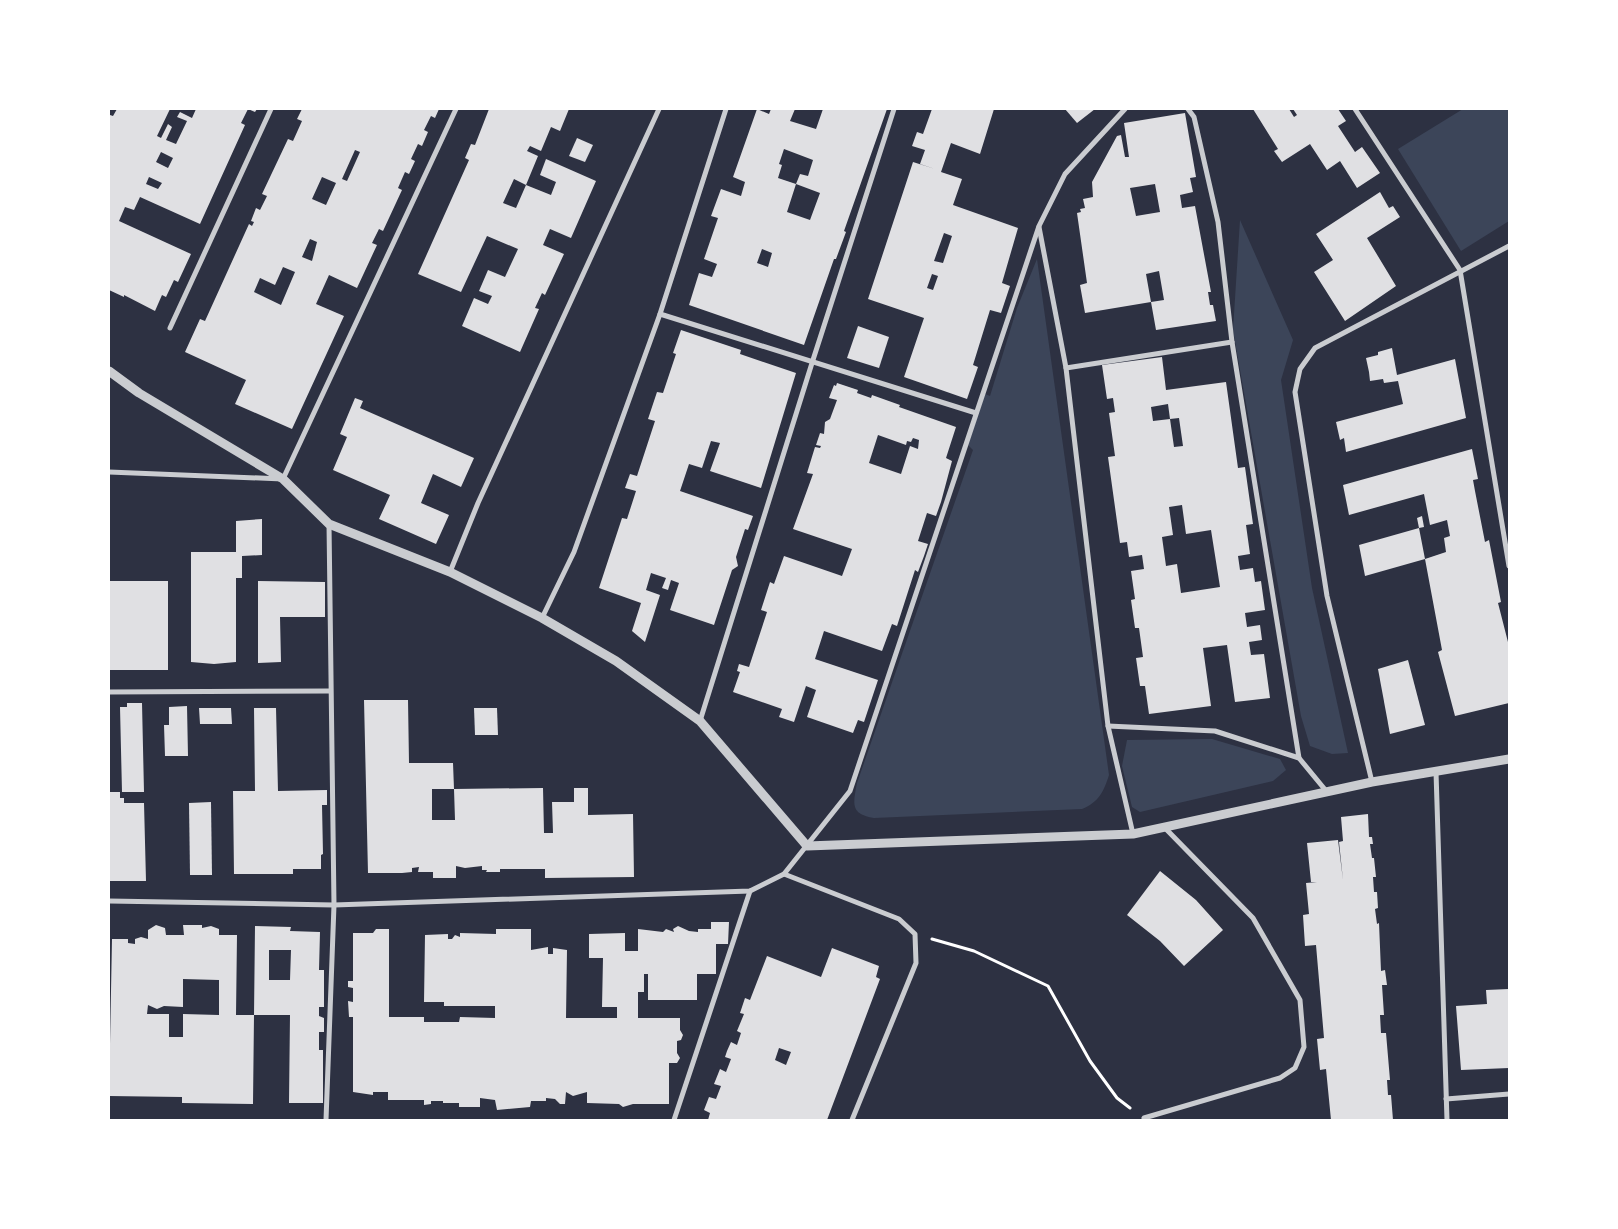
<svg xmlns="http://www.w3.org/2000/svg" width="1618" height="1229" font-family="'Noto Serif',serif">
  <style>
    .green { fill: #3c4559 }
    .building { fill: #e0e0e3; fill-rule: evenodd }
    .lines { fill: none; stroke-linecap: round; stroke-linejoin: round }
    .path { stroke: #fff; stroke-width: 3 }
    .minor { stroke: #caccd0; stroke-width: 5 }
    .tertiary { stroke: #caccd0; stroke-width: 9 }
  </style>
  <rect width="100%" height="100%" fill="#2d3142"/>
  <g class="green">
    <polygon points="1463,109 1509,109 1509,221 1461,251 1398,149"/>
    <polygon points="1240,220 1293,340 1281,380 1312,588 1348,753 1332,754 1310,746 1301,716 1233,330"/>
    <path d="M1037,259L1109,775C1104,791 1099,802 1082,809L874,818C850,814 853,804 857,783L973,450L968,445L985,394L990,396L1017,308Z"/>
    <polygon points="1212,739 1280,759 1286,770 1273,781 1140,812 1132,807 1122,766 1127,740"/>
  </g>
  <g class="building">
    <path d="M117,109H170L157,136L161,138L168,124L172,127L166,140L176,144L187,121L177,117L180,112L192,118L196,109H257L255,112L248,109L241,123L245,125L200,224L140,197L134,210L125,207L119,221L191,254L178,282L174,280L166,297L162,295L155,311L124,295V297L109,290V117L110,115L113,116ZM161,152L173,158L168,168L156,162ZM149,177L162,183L158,189L146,184Z"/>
    <path d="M302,109H439L435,118L431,116L424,130L428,132L422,146L418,144L411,159L415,161L409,174L405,172L398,188L402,190L383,231L379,229L372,243L377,245L357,288L329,275L316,304L344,316L292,429L235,404L246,380L185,352L200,319L205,321L249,224L252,226L254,222L251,221L256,208L260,210L267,196L262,194L288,139L293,141L302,121L297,119ZM355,150L360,152L347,181L342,179ZM322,177L336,183L326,205L312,199ZM310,239L317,242L312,261L302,257ZM283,267L295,272L281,305L254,292L260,278L275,285Z"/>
    <path d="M489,109H569L560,131L551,127L541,151L530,146L527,151L538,156L526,185L551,195L556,182L540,175L546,159L596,181L571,238L550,229L543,245L564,254L545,295L542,293L535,308L539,309L520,352L462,326L474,298L488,304L492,296L479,291L488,270L505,277L518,249L487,236L461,292L418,274L469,160L465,158L471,144L475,145ZM514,179L526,185L516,208L503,203Z"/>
    <path d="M757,109L769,114L771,109H795L790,121L816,129L823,109H887L844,231L846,232L836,259H834L804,345L689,305L699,273L712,277L717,264L704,259L718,218L711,216L721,189L741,196L745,182L733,177ZM784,149L813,160L808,176L800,174L796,184L820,193L810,220L787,212L796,184L778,178L782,165L779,164ZM762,249L772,253L768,267L757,263Z"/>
    <path d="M932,109H994L980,154L951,143L941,172L962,179L953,205L1018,228L1002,283L1010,286L1001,313L990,310L973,365L978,367L967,399L904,377L924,318L868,299L913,162L935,169L920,164L925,150L912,146L917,132L923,134ZM944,233L952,236L943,263L934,261ZM932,274L938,276L933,290L927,288Z"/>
    <polygon points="1065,109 1095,109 1077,123"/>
    <polygon points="1253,109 1289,109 1294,117 1297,115 1293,109 1338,109 1346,121 1338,126 1355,152 1362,147 1380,173 1357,188 1340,161 1327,170 1310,144 1282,162 1274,151 1278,149"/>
    <path d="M1185,113L1196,177L1190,178L1193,192L1180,195L1182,208L1195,206L1211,292H1208L1210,305H1213L1216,321L1156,330L1151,302L1164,300L1159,271L1146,274L1151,302L1085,313L1080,285L1087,283L1077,213L1081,212L1080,209L1085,208L1083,199L1093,197L1092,182L1117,136L1121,135L1125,157H1129L1124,123ZM1155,184L1160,212L1136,216L1130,188Z"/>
    <polygon points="577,138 593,145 585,162 569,156"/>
    <polygon points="1380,192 1389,208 1393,206 1400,217 1367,238 1396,286 1345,321 1314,272 1333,260 1316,234"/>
    <polygon points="858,326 889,337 879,368 847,358"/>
    <polygon points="681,330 741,350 740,354 796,373 761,488 710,471 720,443 711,441 702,468 689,464 680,491 753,516 748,530 745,529 736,557 738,566 732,570 714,625 670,610 679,583 671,580 668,590 662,588 666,578 651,573 646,590 660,595 645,642 632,631 641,603 599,588 622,518 627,519 636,491 625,488 630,474 637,476 655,421 648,419 657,392 663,393 676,354 673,353"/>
    <polygon points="1392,348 1397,375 1455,359 1466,418 1346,452 1344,438 1340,440 1336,422 1403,404 1398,381 1384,383 1383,379 1370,381 1369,372 1366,358 1378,355 1378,352"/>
    <path d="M1162,357L1166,390L1226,382L1238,468L1245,467L1253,524L1246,525L1250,554L1238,556L1240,570L1253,568L1255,582L1261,581L1265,610L1245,613L1247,627L1260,625L1262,640L1249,642L1251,655L1264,654L1270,698L1235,702L1227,645L1203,648L1211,706L1149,714L1145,686H1140L1136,658L1143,657L1139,628H1135L1131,600L1135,599L1131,571L1144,569L1142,555L1129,557L1127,542L1120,543L1108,457L1115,456L1109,413L1115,412L1113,398L1107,399L1102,365ZM1168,404L1170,419L1179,418L1183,446L1174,447L1170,419L1153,421L1151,407ZM1182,505L1186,534L1211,530L1220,587L1181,593L1177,564L1166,566L1162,537L1173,535L1169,507Z"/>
    <path d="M837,383L858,390L857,393L871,398L872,395L900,405L899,407L956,427L946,458L952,461L941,502L936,516L927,513L918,541L928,544L924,556L918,572L915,570L897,626L892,624L882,651L824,631L815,659L878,680L864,722L858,720L853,733L807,717L816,690L806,686L794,722L779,717L782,709L733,692L740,672L737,671L739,664L749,667L767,612L761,610L770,582L774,584L784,556L842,576L852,549L793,529L813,474L807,473L815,447L820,448L821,446L816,445L820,433L824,434L825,422L830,419L837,400L829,398L834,385L836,386ZM878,435L906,445L907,441L911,442L913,438L919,440L918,449L910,446L901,474L869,463Z"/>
    <polygon points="355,398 363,401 360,408 474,458 461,487 433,474 421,503 449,515 436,544 379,519 390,495 333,470 347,437 340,434"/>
    <polygon points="1472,449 1478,479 1473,480 1475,491 1485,542 1489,540 1501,602 1498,603 1509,646 1509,703 1455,716 1438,652 1442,650 1425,559 1365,576 1359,545 1419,528 1417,518 1422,516 1424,527 1419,528 1425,559 1446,552 1444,538 1450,536 1447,520 1430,525 1424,494 1349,515 1343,485"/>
    <polygon points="262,519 262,555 242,556 242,578 236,578 236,662 214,664 191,662 191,552 236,552 236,521"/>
    <rect x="109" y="581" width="59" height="89"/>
    <polygon points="258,581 325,582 325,617 280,617 281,662 258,663"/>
    <polygon points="1408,660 1425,725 1390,734 1378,669"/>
    <path d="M364,700H408L409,763H453L454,789L543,788L544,833H553L552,802H574V788H588V815L633,814L634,877L545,878V869H500V872H486L487,870H482V866L465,868L456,866V878H433V872H418L419,867L412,868V872L402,873H368ZM432,789H454L455,820H432Z"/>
    <polygon points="127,703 142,703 144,792 122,792 120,707 127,707"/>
    <polygon points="187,706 188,756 165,756 164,725 169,725 169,707"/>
    <polygon points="199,708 231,708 232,724 200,724"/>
    <polygon points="254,708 276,708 278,791 327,790 327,805 322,805 323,854 321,855 321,869 293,869 293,874 234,874 233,791 255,791"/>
    <polygon points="474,708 497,708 498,735 475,735"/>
    <polygon points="109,792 120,792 120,798 124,798 124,803 144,803 146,881 109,881"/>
    <polygon points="211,802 212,875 190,875 189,803"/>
    <polygon points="1368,814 1369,837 1372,837 1373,844 1370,844 1372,858 1374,858 1376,877 1373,877 1374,892 1377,892 1378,908 1375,909 1377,924 1379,923 1381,971 1385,970 1387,985 1382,985 1384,1015 1380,1015 1381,1033 1386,1033 1390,1080 1387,1080 1388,1095 1391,1095 1393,1120 1331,1120 1326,1069 1320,1070 1317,1039 1324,1038 1316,945 1305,946 1303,915 1309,914 1306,883 1317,882 1311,882 1307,843 1338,840 1343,880 1339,842 1343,841 1341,817"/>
    <polygon points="1160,871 1196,900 1223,930 1184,966 1160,941 1127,915"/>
    <polygon points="711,922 729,922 728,944 716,944 716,974 697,974 697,1000 648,1000 648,974 644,974 644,992 638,992 638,1018 680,1018 680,1030 683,1035 681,1040 677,1041 677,1053 680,1058 677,1063 669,1063 669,1104 633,1104 623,1107 619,1104 587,1103 587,1092 573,1096 566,1092 565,1104 560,1104 555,1099 546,1098 546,1101 531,1101 530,1107 497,1110 495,1100 480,1098 480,1107 459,1107 459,1103 443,1103 443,1101 431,1101 431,1104 424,1105 424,1100 388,1100 388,1092 373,1092 373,1095 353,1092 353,1017 349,1017 348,1001 353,1002 353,988 348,987 348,981 353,981 353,933 373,933 376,929 389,929 389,1017 424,1017 424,1022 459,1022 460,1017 495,1018 495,1006 444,1006 444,1002 424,1002 425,935 448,934 448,939 452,939 455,935 460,937 460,933 496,934 496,929 531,929 531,950 548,947 548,954 553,954 553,948 567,950 566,1018 617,1018 617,1007 602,1007 603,958 589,958 589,934 625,933 625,951 638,951 638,929 663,932 666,929 674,932 673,929 678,926 689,931 698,932 698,929 711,929"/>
    <path d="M156,925L165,928L166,935H184L183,925H202V928L211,926L219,929V935H237L236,1015H254L253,1104L182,1103V1097L109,1096L112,939H128V943L135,944V939L141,937L148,939V930ZM183,979L219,980V1015L183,1014V1037H169V1014H147L148,1005L157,1009L164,1006L183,1007Z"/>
    <path d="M255,926L291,927L290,931L320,932L319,970H324V1007H319V1016L324,1018V1032H319V1050H323V1103H289L290,1015H254ZM269,950H291L290,980H269Z"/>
    <path d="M832,948L879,966L876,977L880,979L827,1120H708L710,1113L704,1110L709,1097L716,1099L721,1086L714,1084L720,1069L726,1072L731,1059L725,1057L727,1051L731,1042L737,1045L741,1033L737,1031L744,1014L740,1013L745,998L750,1000L767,956L821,977ZM779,1048L791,1052L786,1065L775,1060Z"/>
    <polygon points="1509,989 1509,1068 1461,1070 1456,1006 1487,1004 1486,990"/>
  </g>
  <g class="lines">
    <polyline class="path" points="932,939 974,951 1048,986 1090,1061 1117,1098 1130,1108"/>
    <g class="minor">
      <polyline points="1188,109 1194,117 1218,222 1232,342 1299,758"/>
      <polyline points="1355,109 1460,270 1509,566"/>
      <polyline points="1039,227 1066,368 1108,726 1133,834"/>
      <polyline points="660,314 976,413"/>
      <polyline points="170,328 271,109"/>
      <polyline points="1066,368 1232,342"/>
      <polyline points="109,472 283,479 456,109"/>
      <polyline points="450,572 478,503 659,109"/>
      <polyline points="542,618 574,552 660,314 726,109"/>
      <polyline points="109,692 330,691"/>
      <polyline points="700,721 812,363 894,109"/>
      <polyline points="1108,726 1215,731 1299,758 1327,792"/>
      <polyline points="1436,772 1447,1120"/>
      <polyline points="1372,782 1327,596 1295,392 1300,369 1315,348 1509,246"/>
      <polyline points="784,874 899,919 915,934 916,963 852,1120"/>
      <polyline points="109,901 334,905 750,891 784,874 850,791 1039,226 1065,174 1125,109"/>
      <polyline points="1446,1099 1509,1094"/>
      <polyline points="326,1120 334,905 329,524"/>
      <polyline points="674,1120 750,891"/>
      <polyline points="1146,1120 1144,1118 1280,1078 1295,1068 1304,1047 1300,1000 1253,918 1164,827"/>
    </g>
    <polyline class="tertiary" points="109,371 139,393 283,479 329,524 450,572 542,618 616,661 700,721 807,846 1133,834 1372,782 1509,759"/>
  </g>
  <rect width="1618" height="1229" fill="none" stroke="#ffffff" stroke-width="220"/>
</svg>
